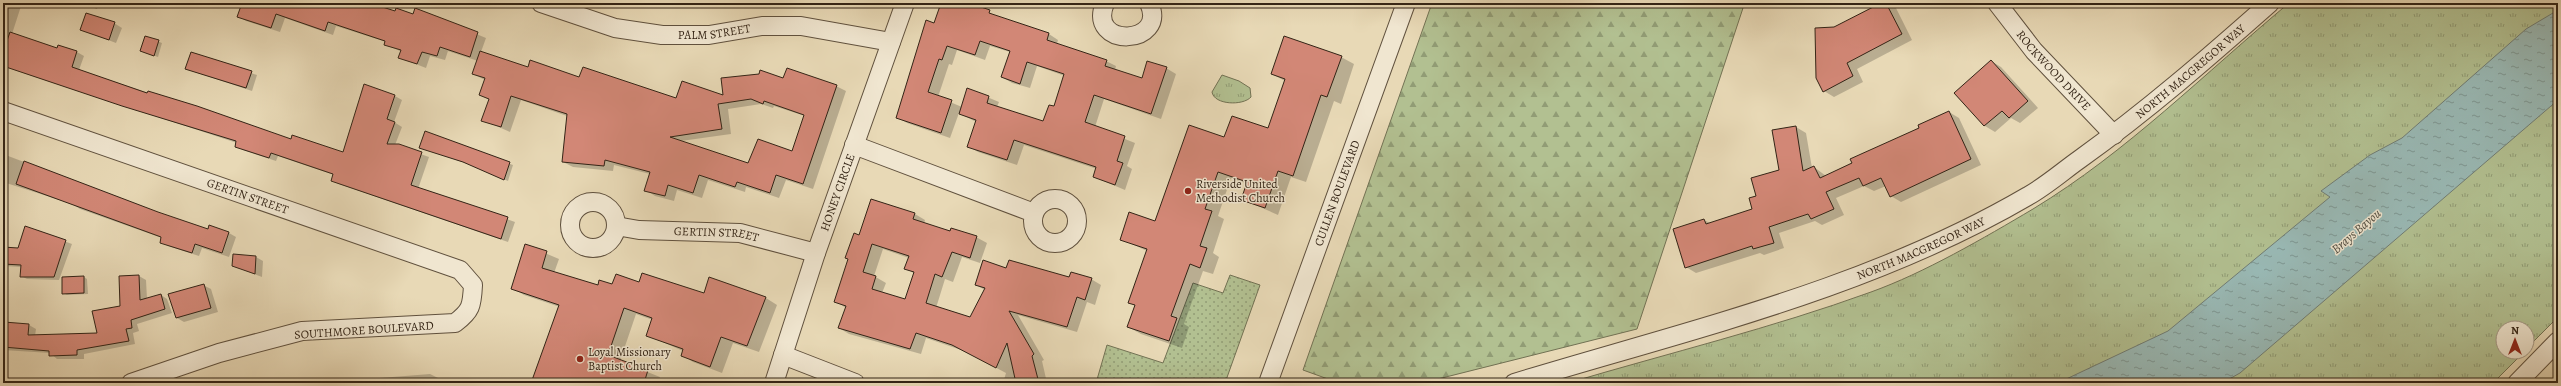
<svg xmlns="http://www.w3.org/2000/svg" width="2561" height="386" font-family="Alegreya,serif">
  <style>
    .grass { fill: url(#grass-dots); stroke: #727254 }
    .forest { fill: url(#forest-firs); stroke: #727254 }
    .park { fill: url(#park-tufts); stroke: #727254 }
    .water { fill: url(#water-ripples); stroke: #707d75 }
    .shadow { fill: #0003; fill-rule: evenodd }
    .building { fill: #d28776; stroke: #332416; fill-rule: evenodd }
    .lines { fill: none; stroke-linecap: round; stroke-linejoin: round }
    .minor-casing { stroke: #60513e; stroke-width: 20 }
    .minor { stroke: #f0e6d0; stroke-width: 18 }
    .poi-dot { fill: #8f2418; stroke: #f0e6d0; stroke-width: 1.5 }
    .labels { text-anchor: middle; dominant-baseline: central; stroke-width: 3; stroke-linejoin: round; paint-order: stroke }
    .street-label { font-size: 12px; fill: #332416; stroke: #f0e6d0 }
    .poi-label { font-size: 12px; fill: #332416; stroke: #f0e6d0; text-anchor: start }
    .water-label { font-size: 13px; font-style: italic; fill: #4c493e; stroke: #f0e6d0 }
  </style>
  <defs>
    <pattern id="grass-dots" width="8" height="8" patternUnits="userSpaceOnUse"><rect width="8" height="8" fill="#b2c091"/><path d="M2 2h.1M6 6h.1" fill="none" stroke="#919c75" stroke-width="1.8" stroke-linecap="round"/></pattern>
    <pattern id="forest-firs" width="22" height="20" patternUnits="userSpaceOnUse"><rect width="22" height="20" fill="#b2c091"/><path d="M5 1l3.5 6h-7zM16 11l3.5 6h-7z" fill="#919c75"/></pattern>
    <pattern id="park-tufts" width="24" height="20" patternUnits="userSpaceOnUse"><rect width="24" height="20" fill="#b2c091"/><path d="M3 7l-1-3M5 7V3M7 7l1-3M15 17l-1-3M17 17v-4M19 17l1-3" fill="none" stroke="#919c75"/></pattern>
    <pattern id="water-ripples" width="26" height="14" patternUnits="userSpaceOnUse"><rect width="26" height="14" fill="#99b9b5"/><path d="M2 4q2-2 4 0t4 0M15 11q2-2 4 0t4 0" fill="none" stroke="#7d9692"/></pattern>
  </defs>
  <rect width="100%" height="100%" fill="#e8d9b6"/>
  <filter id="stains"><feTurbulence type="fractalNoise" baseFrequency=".005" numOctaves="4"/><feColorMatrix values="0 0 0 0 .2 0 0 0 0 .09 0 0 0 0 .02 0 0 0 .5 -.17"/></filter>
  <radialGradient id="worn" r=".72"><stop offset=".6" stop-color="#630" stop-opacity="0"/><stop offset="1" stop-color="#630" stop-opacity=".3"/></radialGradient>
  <polygon class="grass" points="1230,275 1260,285 1225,383 1096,383 1107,345 1163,363 1193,283 1223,293"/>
  <polygon class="forest" points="1432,3 1729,3 1743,8 1637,329 1422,383 1339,383 1303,370"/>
  <g class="park">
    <path d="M2289,3H2558V317L2527,348V328H2503V352H2524L2493,383H1568C1669,353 1772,328 1871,292C1924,273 1984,238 2033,209C2127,152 2205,73 2289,3Z"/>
    <path d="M1222,75L1239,81L1250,88L1251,97C1243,106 1214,105 1212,92Z"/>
  </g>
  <polygon class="water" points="2558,10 2558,100 2240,373 2222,383 2050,383 2062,381 2168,331 2330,197 2321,191 2370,155 2402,138 2526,29"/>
  <g class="shadow">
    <polygon points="3,3 22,3 12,34 58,49 59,46 77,52 84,56 79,70 292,140 344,153 395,96 402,100 394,122 402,127 395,145 429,157 418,189 515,222 508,242 339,184 332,180 334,175 278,156 276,161 243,150 236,146 237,143 3,66"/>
    <polygon points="80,3 99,3 97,9"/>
    <path d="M243,3H367L396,13L414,15L416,9L486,38L481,52L529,68L677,99L724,96L784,79L836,86L846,91L813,189L786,180L779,198L746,187L745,192L708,180L702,198L677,190L674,201L655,196L646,190L650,174L614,165L613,171L573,167L563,162L567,116L521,100L510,132L483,120L490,100L480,95L485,80L473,74L478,61L448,51L445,60L430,56L426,68L400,58L402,52L385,44L386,42L336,26L333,35L285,18L280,32L246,21L238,16ZM761,104L773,108L774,106L805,116L793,152L748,164L681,141L731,134L728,109Z"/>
    <path d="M942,3H974L999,18L1049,34L1058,40L1057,44L1106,61L1116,66L1115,70L1142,79L1166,68L1176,74L1161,119L1104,99L1095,127L1135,143L1127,166L1132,169L1125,190L1094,177L1097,169L1024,145L1017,165L978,152L968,146L976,122L959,113L950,138L907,123L897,117ZM990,46L1010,52L1002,77L1012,83L1030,88L1037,66L1065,76L1054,108L1044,122L997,107L999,102L968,89L962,107L938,97L949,64L952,65L957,50L985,60Z"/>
    <polygon points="1884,3 1896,8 1912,40 1857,69 1863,82 1834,97 1824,91 1834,28"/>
    <polygon points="114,23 122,28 116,43 82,30"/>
    <polygon points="146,37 162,43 158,57 141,51"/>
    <polygon points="192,53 257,75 252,91 186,69"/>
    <polygon points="1341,57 1354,64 1341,104 1334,101 1306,182 1291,177 1278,215 1242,199 1248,184 1231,178 1218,216 1224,219 1213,253 1219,257 1213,274 1203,271 1184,324 1189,327 1182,348 1141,334 1128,327 1135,306 1130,302 1147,251 1121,239 1156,222 1225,138 1268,130 1285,81 1272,74"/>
    <polygon points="1991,61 2001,67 2038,108 2020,123 2011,118 1995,132 1985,126 1955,93"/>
    <polygon points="1949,112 1959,118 1981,165 1901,202 1891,196 1886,186 1874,191 1864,186 1836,198 1844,215 1822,225 1815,221 1779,233 1784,248 1764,255 1760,253 1696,273 1686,267 1704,220 1710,223 1754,210 1758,197 1780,171 1796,127 1806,133 1812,168 1814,167 1826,176"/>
    <polygon points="425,133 513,165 508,181 468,164 424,149"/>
    <polygon points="3,154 158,213 208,230 210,227 229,233 236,237 229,257 202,248 199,256 168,246 161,242 162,238 80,209 72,204 3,182"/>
    <path d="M872,200L915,214L925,220L924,224L976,237L987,243L980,263L962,257L953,282L945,279L936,308L970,319L985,290L976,285L1007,269L1091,279L1101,285L1095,305L1087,302L1077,332L1018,315L1044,360L1042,361L1047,383H1003L1006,373L964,351L926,338L921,354L849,334L839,328L846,308L835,301ZM883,249L909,258L906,268L915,274L906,301L882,293L886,283L874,276Z"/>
    <polygon points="26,227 72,244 59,280 27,279 21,276 22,267 3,266 3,248 18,249"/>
    <polygon points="526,245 559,259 554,273 598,286 639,283 704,295 766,298 777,305 759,352 733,343 722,373 693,362 682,355 683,351 647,335 653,320 636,314 620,361 660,377 658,383 523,383 525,378 533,382 560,307 524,295 512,288"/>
    <polygon points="256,257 263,261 262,277 233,266"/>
    <polygon points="139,276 146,280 147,299 161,295 167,299 172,313 137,324 139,331 133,333 135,344 84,354 84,359 57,359 50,353 3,350 3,323 29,325 36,329 35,336 98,334 121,307 120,277"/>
    <polygon points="84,277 87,279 88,294 67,295 63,293"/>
    <polygon points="203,285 211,289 218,312 184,322 177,318 170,295"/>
    <polygon points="430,374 438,378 438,383 317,383"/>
  </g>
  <g class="building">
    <polygon points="242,3 370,3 395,11 396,8 413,14 415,8 478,32 470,57 440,47 437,56 422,52 417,64 398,58 401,50 384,45 385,41 328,22 325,31 276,14 271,28 237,17"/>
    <polygon points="941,3 969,3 990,10 989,13 1049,33 1047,40 1107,60 1105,66 1142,78 1147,61 1167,67 1151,114 1094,95 1085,122 1125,136 1117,161 1123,163 1115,185 1093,177 1096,167 1014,140 1007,160 967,147 976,120 959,114 967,88 989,96 987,103 1043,121 1049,105 1054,106 1064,74 1027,62 1020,84 1001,77 1010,51 980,41 975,55 947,46 942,60 939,59 928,92 952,100 941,133 896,118 926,20 934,23"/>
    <polygon points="1881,3 1886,3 1902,34 1847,63 1853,76 1823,92 1816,78 1815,28 1834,27"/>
    <polygon points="86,13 115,22 109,40 80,30"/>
    <polygon points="10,32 57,48 58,45 77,51 72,67 147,93 148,91 197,106 291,139 292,135 343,152 364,84 395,95 387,119 395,122 387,144 399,144 422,152 411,185 508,217 501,239 331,181 333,174 271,153 269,158 235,147 236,141 122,106 3,66 3,52"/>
    <polygon points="145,36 159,40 154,56 140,51"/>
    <polygon points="1284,36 1342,56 1327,97 1321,95 1293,176 1278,171 1265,208 1241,200 1247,182 1218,172 1205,209 1212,211 1200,246 1207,248 1200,268 1190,264 1171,316 1177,318 1169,341 1127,327 1135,305 1128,303 1147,249 1120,240 1129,212 1155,221 1189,125 1224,137 1232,116 1268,128 1285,79 1271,74"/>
    <path d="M480,51L528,67L530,60L579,77L583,67L676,98L682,81L723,95L721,78L759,74L760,70L783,78L787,68L837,85L803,184L776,175L770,193L737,182L735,187L699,175L693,193L668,185L665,196L644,191L650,172L605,160L604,166L562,162L567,114L511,96L501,127L481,121L489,99L479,95L485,78L472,74ZM751,99L763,104L764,101L804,115L792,151L758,139L748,163L670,137L722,129L718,104Z"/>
    <polygon points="191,52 252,71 246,88 185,69"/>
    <polygon points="1991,60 2028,101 2009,118 2002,111 1984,126 1954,93"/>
    <polygon points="1949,111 1971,159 1890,197 1881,178 1863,186 1859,178 1826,192 1834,209 1811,219 1808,214 1769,227 1774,243 1753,249 1752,246 1685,268 1673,229 1704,219 1706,224 1752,209 1749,198 1756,196 1751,178 1779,170 1772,130 1796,126 1803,171 1814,166 1820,178 1852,163 1850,159 1919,128 1918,125"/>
    <polygon points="425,131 510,162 504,180 463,162 419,148"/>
    <polygon points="24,161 158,212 208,229 209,225 229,232 222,253 195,244 192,253 160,243 161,237 16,184"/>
    <path d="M871,199L915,213L913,219L950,231L951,228L977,236L970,258L952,252L942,277L935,274L926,303L970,317L985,288L975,285L983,260L1006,268L1009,260L1069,277L1071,272L1092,278L1085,300L1077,297L1067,327L1009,311L1034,354L1032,356L1039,383H1016L1007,343L996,368L952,345L916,333L910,349L838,328L846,306L834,302L848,259L845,258L854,233L859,235ZM872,244L909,256L904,269L914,272L905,299L872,289L876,276L863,272Z"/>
    <polygon points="25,226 66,240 54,277 20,277 21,265 3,264 3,247 18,248"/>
    <polygon points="525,244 547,251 542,268 598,285 599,280 612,284 616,274 639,282 642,273 704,293 709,277 766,297 747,346 721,337 710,367 681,356 683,349 646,336 652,318 624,308 608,355 648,370 644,383 531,383 559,305 511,289"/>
    <polygon points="233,254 256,256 255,274 232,266"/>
    <polygon points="139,275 140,300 161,294 165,309 131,320 132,328 126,329 129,341 77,350 77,355 49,356 49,351 3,347 4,322 29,324 28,335 97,333 92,311 120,306 119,276"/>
    <polygon points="84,276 84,293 62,294 62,277"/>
    <polygon points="204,284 211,308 176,318 168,294"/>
  </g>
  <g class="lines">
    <defs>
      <g id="minor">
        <path id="s1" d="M541,3L615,28L662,35H709L762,26H801L891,42"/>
        <path d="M1105,3C1086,49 1169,46 1149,3"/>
        <path id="s2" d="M1997,3L2034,51L2114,135"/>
        <path id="s3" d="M3,111L460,270L473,285C472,306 471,311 455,323L302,331L219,353L131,383"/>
        <polyline points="854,145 1034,213"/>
        <circle cx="1055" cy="221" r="22"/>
        <circle cx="593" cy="225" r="23"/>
        <path id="s4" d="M616,226L639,230L740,233L816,253"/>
        <polyline points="783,355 855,383"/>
        <path id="s5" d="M774,383L816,253L905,3"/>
        <path id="s6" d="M1268,383L1406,3"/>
        <path id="s7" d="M1514,383C1688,330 1869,289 2028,196C2046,186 2063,171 2080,159C2147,111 2209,57 2270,3"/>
        <polyline points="2517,383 2558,341"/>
      </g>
    </defs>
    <use href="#minor" class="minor-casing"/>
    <use href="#minor" class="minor"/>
  </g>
  <g class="poi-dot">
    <circle cx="1188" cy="191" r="4"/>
    <circle cx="580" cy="359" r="4"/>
  </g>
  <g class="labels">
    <g class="street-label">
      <text stroke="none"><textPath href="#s1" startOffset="178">PALM STREET</textPath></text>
      <text stroke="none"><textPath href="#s2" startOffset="88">ROCKWOOD DRIVE</textPath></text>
      <text stroke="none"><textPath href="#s7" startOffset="753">NORTH MACGREGOR WAY</textPath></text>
      <text stroke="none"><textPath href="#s5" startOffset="201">HONEY CIRCLE</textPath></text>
      <text stroke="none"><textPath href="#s6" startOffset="202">CULLEN BOULEVARD</textPath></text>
      <text stroke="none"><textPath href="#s3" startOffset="259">GERTIN STREET</textPath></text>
      <text stroke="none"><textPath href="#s4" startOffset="101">GERTIN STREET</textPath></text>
      <text stroke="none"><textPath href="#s7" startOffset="429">NORTH MACGREGOR WAY</textPath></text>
      <text transform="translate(364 330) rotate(-4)">SOUTHMORE BOULEVARD</text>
    </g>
    <g class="poi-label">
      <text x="1196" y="184">Riverside United<tspan x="1196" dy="14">Methodist Church</tspan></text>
      <text x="588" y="352">Loyal Missionary<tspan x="588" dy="14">Baptist Church</tspan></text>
    </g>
    <g class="water-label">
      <text transform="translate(2356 231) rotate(-41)">Brays Bayou</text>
    </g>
  </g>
  <rect width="2561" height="386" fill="none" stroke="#e8d9b6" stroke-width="16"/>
  <rect x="4" y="4" width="2553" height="378" fill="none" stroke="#332416" stroke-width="2"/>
  <rect x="8" y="8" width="2545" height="370" fill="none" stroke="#332416"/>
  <g transform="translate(2515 340)"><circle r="19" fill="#f0e6d0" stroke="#a49886"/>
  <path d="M0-3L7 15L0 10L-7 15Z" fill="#8f2418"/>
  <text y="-6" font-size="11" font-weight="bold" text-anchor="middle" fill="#332416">N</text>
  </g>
  <rect width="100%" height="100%" filter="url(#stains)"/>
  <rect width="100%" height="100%" fill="url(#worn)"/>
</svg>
